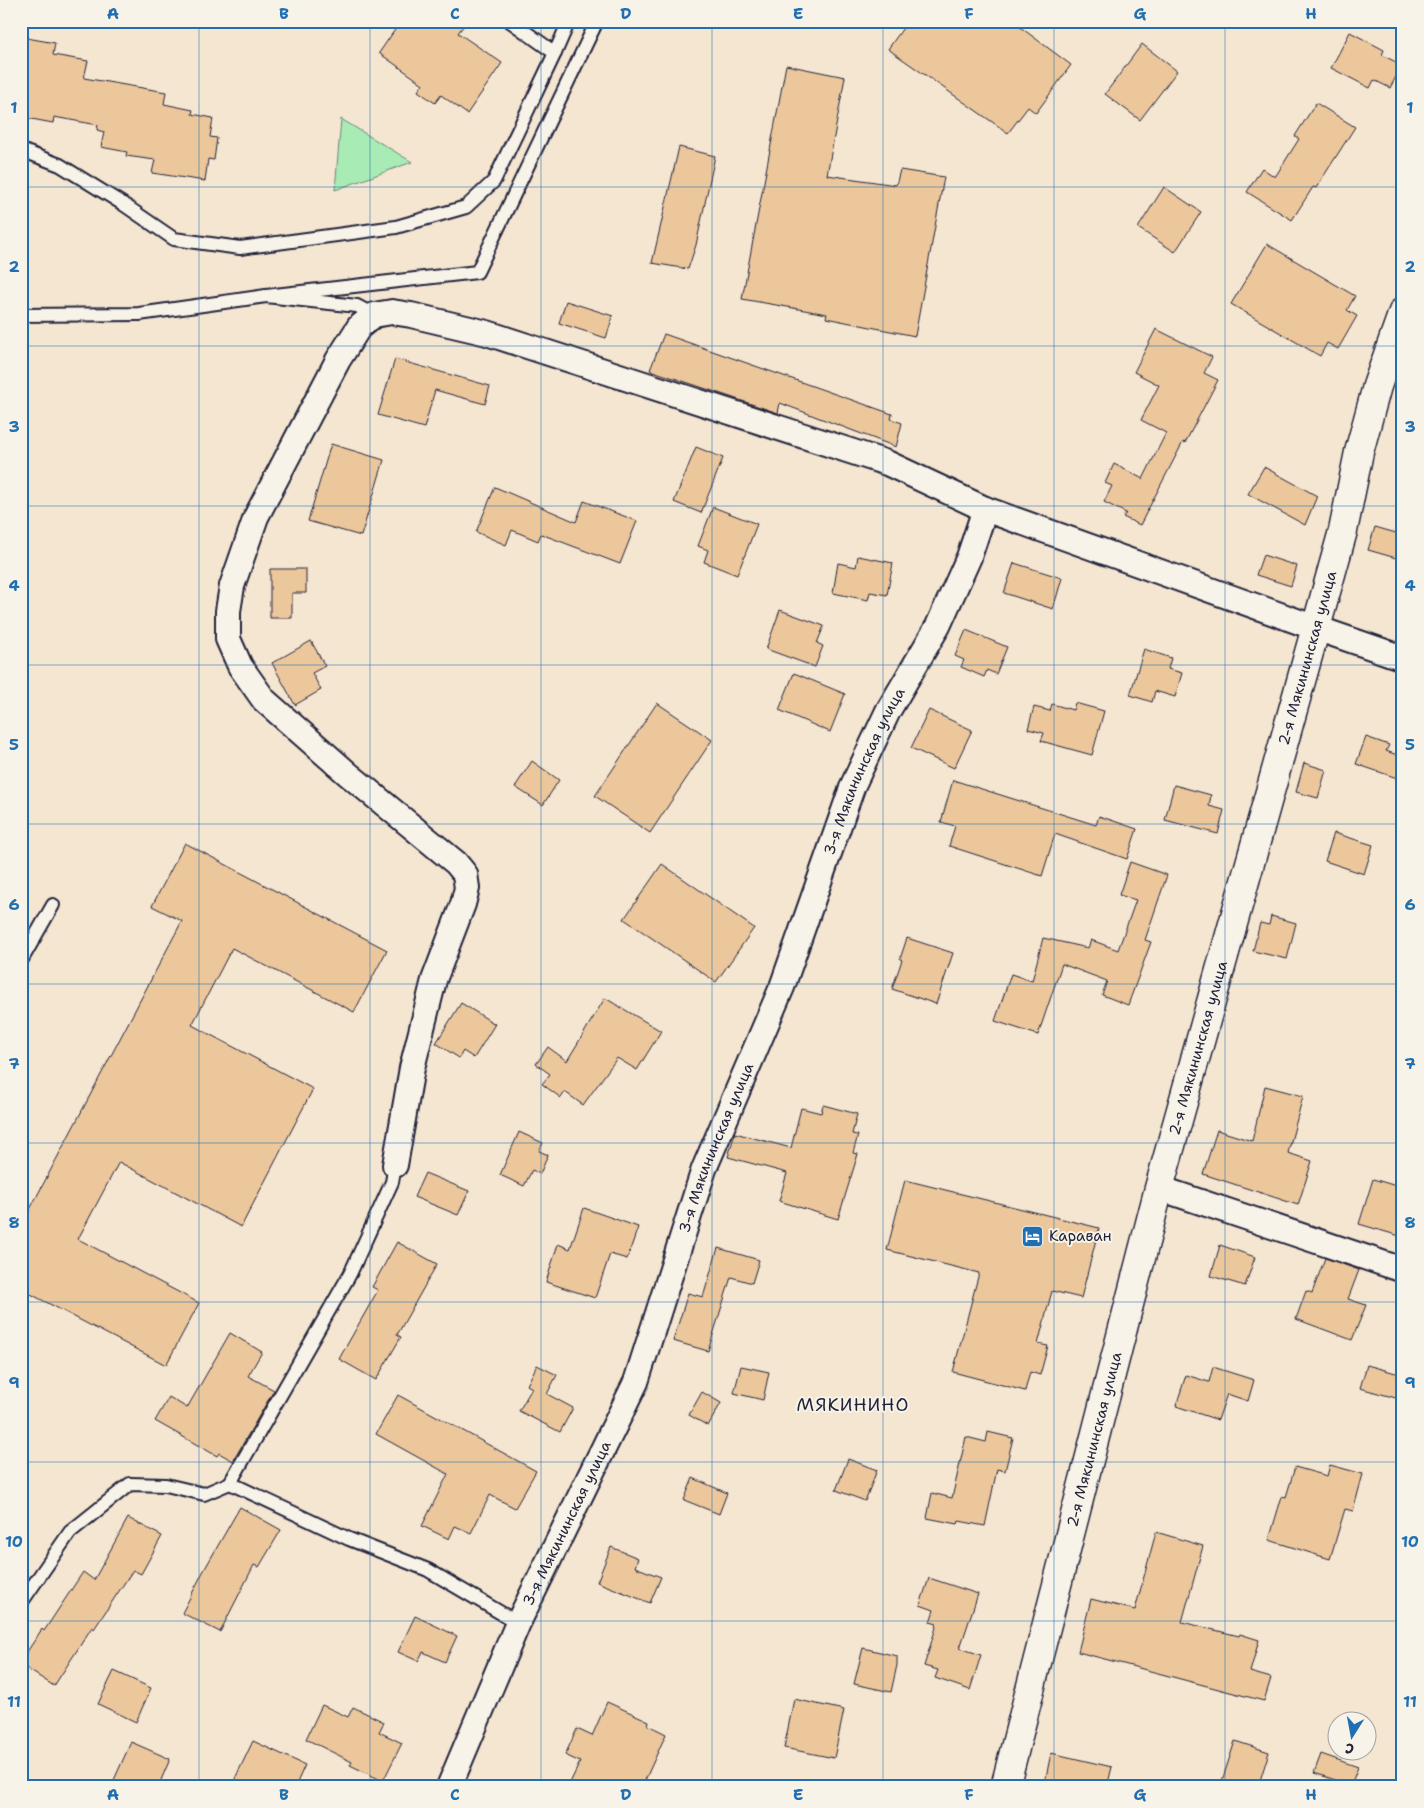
<svg xmlns="http://www.w3.org/2000/svg" width="1424" height="1808" font-family="'Shantell Sans',sans-serif">
  <style>
    .green { fill: #a9ebb5; stroke: #668678 }
    .building { fill: #ecc79c; stroke: #22223b }
    .lines { fill: none; stroke-linecap: round; stroke-linejoin: round }
    .service-casing { stroke: #22223b; stroke-width: 16 }
    .minor-casing { stroke: #22223b; stroke-width: 28 }
    .tertiary-casing { stroke: #22223b; stroke-width: 31 }
    .service { stroke: #f7f3e8; stroke-width: 12 }
    .minor { stroke: #f7f3e8; stroke-width: 24 }
    .tertiary { stroke: #f7f3e8; stroke-width: 28 }
    .grid { fill: none; stroke: #1f6fb2; stroke-width: 1; stroke-opacity: 0.55 }
    .labels { text-anchor: middle; dominant-baseline: central; stroke-width: 4; stroke-linejoin: round; paint-order: stroke }
    .street-label { font-size: 15px; fill: #22223b; stroke: #f7f3e8 }
    .poi-label { font-size: 15px; fill: #22223b; stroke: #f7f3e8; text-anchor: start }
    .quarter-label { font-size: 18px; letter-spacing: 1px; fill: #22223b; stroke: #f7f3e8 }
    .neatline { fill: none; stroke: #1f6fb2; stroke-width: 2 }
    .grid-label { font-size: 16px; text-anchor: middle; font-weight: bold; fill: #1f6fb2 }
  </style>
  <rect width="100%" height="100%" fill="#f4e6d1"/>
  <filter id="ink" filterUnits="userSpaceOnUse"><feTurbulence type="fractalNoise" baseFrequency=".02" numOctaves="2"/><feDisplacementMap in="SourceGraphic" scale="10" xChannelSelector="R" yChannelSelector="G"/><feConvolveMatrix kernelMatrix="1 2 1 2 8 2 1 2 1" color-interpolation-filters="sRGB"/></filter>
  <g filter="url(#ink)">
    <polygon class="green" points="341,119 412,162 335,190"/>
    <g class="building">
      <polygon points="401,21 467,21 458,33 502,63 467,114 441,95 435,103 418,91 423,84 379,53"/>
      <polygon points="908,21 1012,21 1071,65 1036,113 1028,107 1008,133 888,49"/>
      <polygon points="1350,32 1384,50 1382,55 1402,65 1390,88 1374,80 1370,88 1331,68"/>
      <polygon points="21,37 55,43 53,55 88,61 84,78 166,92 164,104 193,110 192,114 213,118 210,137 217,138 214,160 208,159 205,181 152,173 155,160 126,156 127,152 101,147 104,132 97,130 98,125 54,117 53,123 21,117"/>
      <polygon points="1142,44 1177,71 1140,120 1105,94"/>
      <polygon points="786,65 845,77 827,175 896,185 900,170 944,177 915,336 826,318 827,314 742,299"/>
      <polygon points="1316,103 1355,127 1316,188 1313,187 1292,220 1247,192 1262,168 1275,177 1299,139 1295,136"/>
      <polygon points="679,147 715,156 696,245 688,269 652,263"/>
      <polygon points="1164,187 1201,212 1175,252 1138,228"/>
      <polygon points="1267,244 1355,296 1347,310 1357,316 1338,349 1327,343 1320,356 1231,304"/>
      <polygon points="566,301 613,316 606,338 559,323"/>
      <polygon points="1156,329 1212,357 1204,373 1218,380 1185,443 1183,442 1140,525 1123,517 1126,513 1104,502 1112,486 1105,483 1114,464 1143,479 1166,433 1141,420 1159,385 1134,372"/>
      <polygon points="664,334 892,414 891,419 902,423 896,447 780,403 778,413 650,370"/>
      <polygon points="395,359 490,386 485,404 435,390 424,428 378,415"/>
      <polygon points="331,444 384,460 361,536 308,521"/>
      <polygon points="696,447 723,458 701,513 674,502"/>
      <polygon points="1264,467 1317,496 1305,525 1248,494"/>
      <polygon points="495,487 576,522 584,501 637,521 620,564 541,534 538,541 512,530 506,545 476,532"/>
      <polygon points="713,507 757,524 737,575 704,562 708,550 698,546"/>
      <polygon points="1375,527 1403,535 1403,560 1368,550"/>
      <polygon points="1263,555 1297,566 1291,586 1256,575"/>
      <polygon points="858,556 893,563 887,595 870,592 868,600 833,593 838,563 856,567"/>
      <polygon points="1014,563 1062,578 1053,609 1004,593"/>
      <polygon points="270,569 306,569 306,593 292,593 292,618 270,618"/>
      <polygon points="780,610 824,626 817,643 823,646 815,667 766,649"/>
      <polygon points="966,630 1007,647 996,674 987,670 984,677 961,667 964,660 955,656"/>
      <polygon points="311,641 325,666 312,673 321,690 295,705 272,663"/>
      <polygon points="1144,649 1171,658 1168,669 1182,673 1175,697 1155,691 1152,702 1130,695"/>
      <polygon points="794,673 845,694 830,732 779,710"/>
      <polygon points="657,703 712,740 650,833 595,796"/>
      <polygon points="1075,703 1104,711 1092,755 1041,741 1044,733 1028,729 1034,707 1050,711 1052,704 1073,710"/>
      <polygon points="929,710 972,730 954,768 911,748"/>
      <polygon points="1366,737 1389,745 1386,751 1403,757 1403,780 1356,764"/>
      <polygon points="532,761 559,780 543,805 515,787"/>
      <polygon points="1304,763 1326,770 1318,798 1296,792"/>
      <polygon points="953,780 1096,825 1099,816 1137,829 1127,859 1055,834 1042,876 949,846 955,826 941,822"/>
      <polygon points="1174,785 1211,795 1209,806 1224,810 1218,834 1165,820"/>
      <polygon points="1334,833 1373,845 1364,874 1325,861"/>
      <polygon points="185,843 387,950 354,1012 232,948 192,1025 313,1089 241,1227 119,1162 78,1239 199,1303 166,1365 21,1289 21,1209 28,1213 182,921 152,906"/>
      <polygon points="1130,862 1167,875 1145,940 1151,942 1128,1005 1102,995 1107,981 1062,964 1038,1035 995,1021 1011,974 1032,981 1043,938 1088,948 1091,940 1118,950 1136,900 1119,895"/>
      <polygon points="662,864 754,928 716,982 624,919"/>
      <polygon points="1271,916 1296,923 1287,959 1253,951 1260,923 1269,925"/>
      <polygon points="907,938 953,953 936,1004 892,989 902,960 900,959"/>
      <polygon points="605,998 661,1031 637,1070 617,1058 583,1105 565,1092 561,1098 542,1084 550,1074 536,1064 548,1047 567,1061"/>
      <polygon points="461,1003 495,1024 474,1058 463,1051 459,1058 436,1043"/>
      <polygon points="1265,1086 1303,1096 1288,1153 1312,1161 1298,1205 1203,1174 1217,1130 1252,1141"/>
      <polygon points="823,1105 857,1114 852,1134 858,1135 853,1153 858,1154 838,1219 779,1201 787,1173 728,1157 735,1133 791,1148 801,1108 821,1113"/>
      <polygon points="519,1132 543,1143 539,1151 548,1155 540,1174 532,1170 524,1186 500,1175"/>
      <polygon points="425,1173 469,1191 458,1215 414,1197"/>
      <polygon points="1373,1179 1403,1188 1403,1237 1359,1224"/>
      <polygon points="905,1180 1099,1228 1081,1298 1052,1291 1038,1344 1048,1346 1040,1375 1030,1372 1025,1391 953,1372 979,1273 887,1250"/>
      <polygon points="584,1208 638,1227 627,1259 610,1254 595,1298 546,1282 558,1244 570,1249"/>
      <polygon points="397,1242 437,1264 397,1335 401,1337 376,1380 339,1359 378,1290 372,1287"/>
      <polygon points="1220,1245 1255,1257 1245,1286 1211,1276"/>
      <polygon points="718,1248 759,1260 752,1283 731,1277 708,1351 673,1341 688,1293 703,1297"/>
      <polygon points="1325,1258 1359,1270 1348,1299 1366,1305 1352,1340 1296,1319 1306,1291 1312,1293"/>
      <polygon points="230,1333 262,1352 248,1376 274,1390 233,1461 219,1453 217,1456 155,1421 169,1397 187,1408"/>
      <polygon points="537,1365 557,1375 547,1394 573,1408 560,1432 519,1411 532,1388 527,1385"/>
      <polygon points="1367,1365 1403,1375 1403,1400 1360,1388"/>
      <polygon points="741,1366 769,1372 763,1400 734,1393"/>
      <polygon points="1213,1367 1254,1380 1248,1401 1227,1394 1218,1420 1176,1406 1186,1375 1209,1382"/>
      <polygon points="702,1392 721,1403 708,1426 689,1415"/>
      <polygon points="398,1395 536,1471 515,1508 490,1495 471,1533 455,1526 449,1539 422,1526 448,1474 376,1434"/>
      <polygon points="988,1432 1013,1438 1005,1471 997,1469 985,1526 959,1521 958,1524 927,1518 932,1493 952,1498 966,1437 986,1442"/>
      <polygon points="848,1459 877,1470 865,1501 836,1490"/>
      <polygon points="1330,1465 1363,1474 1353,1511 1345,1509 1330,1559 1269,1540 1282,1496 1286,1497 1295,1467 1327,1476"/>
      <polygon points="693,1478 727,1493 719,1514 684,1500"/>
      <polygon points="240,1507 281,1530 259,1567 254,1565 220,1632 182,1613 203,1572"/>
      <polygon points="128,1518 162,1536 141,1574 133,1570 94,1629 92,1627 54,1686 21,1665 21,1661 42,1629 44,1631 83,1572 94,1580"/>
      <polygon points="1156,1532 1203,1546 1182,1622 1239,1636 1240,1634 1259,1640 1250,1672 1271,1678 1264,1701 1078,1652 1091,1599 1135,1610"/>
      <polygon points="611,1547 638,1558 635,1567 661,1577 650,1603 597,1582"/>
      <polygon points="929,1578 978,1594 960,1648 981,1655 970,1690 935,1678 938,1670 924,1666 937,1624 930,1622 934,1610 920,1605"/>
      <polygon points="415,1616 457,1636 445,1662 423,1652 418,1661 398,1652"/>
      <polygon points="863,1648 897,1656 897,1665 891,1692 854,1684"/>
      <polygon points="114,1671 151,1688 136,1722 98,1704"/>
      <polygon points="794,1699 844,1710 834,1758 784,1748"/>
      <polygon points="607,1702 649,1721 648,1725 666,1734 642,1787 568,1787 580,1762 565,1755 577,1729 592,1736"/>
      <polygon points="322,1705 348,1717 353,1707 384,1722 379,1732 402,1743 383,1781 350,1765 352,1762 306,1739"/>
      <polygon points="253,1741 305,1765 295,1787 231,1787"/>
      <polygon points="1235,1741 1269,1752 1258,1787 1220,1787"/>
      <polygon points="131,1742 170,1759 158,1787 128,1787 114,1780"/>
      <polygon points="1051,1753 1112,1767 1107,1787 1044,1787"/>
      <polygon points="1321,1754 1358,1767 1351,1785 1314,1773"/>
    </g>
    <g class="lines">
      <defs>
        <g id="service">
          <polyline points="510,21 555,53 569,21"/>
          <polyline points="21,150 60,165 123,204 174,239 240,248 396,227 466,207 494,181 555,53"/>
          <polyline points="266,296 477,272 597,21"/>
          <polyline points="21,315 139,314 266,296 357,306 374,315"/>
          <polyline points="21,961 53,905"/>
          <polyline points="230,1483 349,1539 428,1570 518,1623"/>
          <polyline points="21,1603 70,1532 130,1484 166,1485 204,1494 230,1483 350,1274 392,1182 395,1165"/>
        </g>
        <g id="minor">
          <polyline points="395,1165 412,1068 434,980 463,904 467,888 465,874 456,863 348,774 264,700 240,666 228,639 228,611 232,586 256,517 338,360 359,327 374,315 392,312 411,315 487,333 887,463 985,509 1316,628 1403,658"/>
          <polyline points="1159,1188 1403,1270"/>
          <path id="s1" d="M449,1787L518,1623L636,1382L704,1169L782,987L853,785L888,711L938,626L969,557L985,509"/>
        </g>
        <g id="tertiary">
          <path id="s2" d="M1005,1787L1159,1188L1343,531L1359,452L1377,386L1403,312"/>
        </g>
      </defs>
      <use href="#service" class="service-casing"/>
      <use href="#minor" class="minor-casing"/>
      <use href="#tertiary" class="tertiary-casing"/>
      <use href="#service" class="service"/>
      <use href="#minor" class="minor"/>
      <use href="#tertiary" class="tertiary"/>
    </g>
  </g>
  <path class="grid" d="M199,21V1787M370,21V1787M541,21V1787M712,21V1787M883,21V1787M1054,21V1787M1225,21V1787M21,187H1403M21,346H1403M21,506H1403M21,665H1403M21,824H1403M21,984H1403M21,1143H1403M21,1302H1403M21,1462H1403M21,1621H1403"/>
  <defs>
    <symbol id="hotel-square" viewBox="-11 -11 22 22"><rect x="-9" y="-9" width="18" height="18" rx="4" fill="#1f6fb2" stroke="#f7f3e8"/><path d="M-6-4.5h1.5V1H6V5H4.5V3h-9V5H-6ZM-4 0a1.8 1.8 0 1 1 3.6 0ZM.5 0V-2.5h3Q6-2.5 6 0Z" fill="#fff"/></symbol>
  </defs>
  <g fill-rule="evenodd">
    <use href="#hotel-square" x="1020" y="1224" width="25" height="25"/>
  </g>
  <g class="labels">
    <g class="street-label">
      <text stroke="none"><textPath href="#s2" startOffset="1169">2-я Мякининская улица</textPath></text>
      <text stroke="none"><textPath href="#s1" startOffset="1099">3-я Мякининская улица</textPath></text>
      <text stroke="none"><textPath href="#s2" startOffset="764">2-я Мякининская улица</textPath></text>
      <text stroke="none"><textPath href="#s1" startOffset="694">3-я Мякининская улица</textPath></text>
      <text stroke="none"><textPath href="#s2" startOffset="359">2-я Мякининская улица</textPath></text>
      <text stroke="none"><textPath href="#s1" startOffset="289">3-я Мякининская улица</textPath></text>
    </g>
    <g class="poi-label">
      <text x="1049" y="1236">Караван</text>
    </g>
    <g class="quarter-label">
      <text x="853" y="1405">МЯКИНИНО</text>
    </g>
  </g>
  <rect width="1424" height="1808" fill="none" stroke="#f7f3e8" stroke-width="55"/>
  <g transform="translate(1352 1736) rotate(191)"><circle r="24" fill="#f7f3e8" stroke="#a29fa3"/>
  <path d="M0-4L9 19L0 12L-9 19Z" fill="#1f6fb2"/>
  <text y="-8" font-size="14" font-weight="bold" text-anchor="middle" fill="#22223b">С</text>
  </g>
  <rect x="28" y="28" width="1368" height="1752" class="neatline"/>
  <g class="grid-label">
    <text x="113" y="19">A</text>
    <text x="284" y="19">B</text>
    <text x="455" y="19">C</text>
    <text x="626" y="19">D</text>
    <text x="798" y="19">E</text>
    <text x="969" y="19">F</text>
    <text x="1140" y="19">G</text>
    <text x="1311" y="19">H</text>
    <text x="14" y="113">1</text>
    <text x="1410" y="113">1</text>
    <text x="14" y="272">2</text>
    <text x="1410" y="272">2</text>
    <text x="14" y="432">3</text>
    <text x="1410" y="432">3</text>
    <text x="14" y="591">4</text>
    <text x="1410" y="591">4</text>
    <text x="14" y="750">5</text>
    <text x="1410" y="750">5</text>
    <text x="14" y="910">6</text>
    <text x="1410" y="910">6</text>
    <text x="14" y="1069">7</text>
    <text x="1410" y="1069">7</text>
    <text x="14" y="1228">8</text>
    <text x="1410" y="1228">8</text>
    <text x="14" y="1388">9</text>
    <text x="1410" y="1388">9</text>
    <text x="14" y="1547">10</text>
    <text x="1410" y="1547">10</text>
    <text x="14" y="1707">11</text>
    <text x="1410" y="1707">11</text>
    <text x="113" y="1800">A</text>
    <text x="284" y="1800">B</text>
    <text x="455" y="1800">C</text>
    <text x="626" y="1800">D</text>
    <text x="798" y="1800">E</text>
    <text x="969" y="1800">F</text>
    <text x="1140" y="1800">G</text>
    <text x="1311" y="1800">H</text>
  </g>
</svg>
